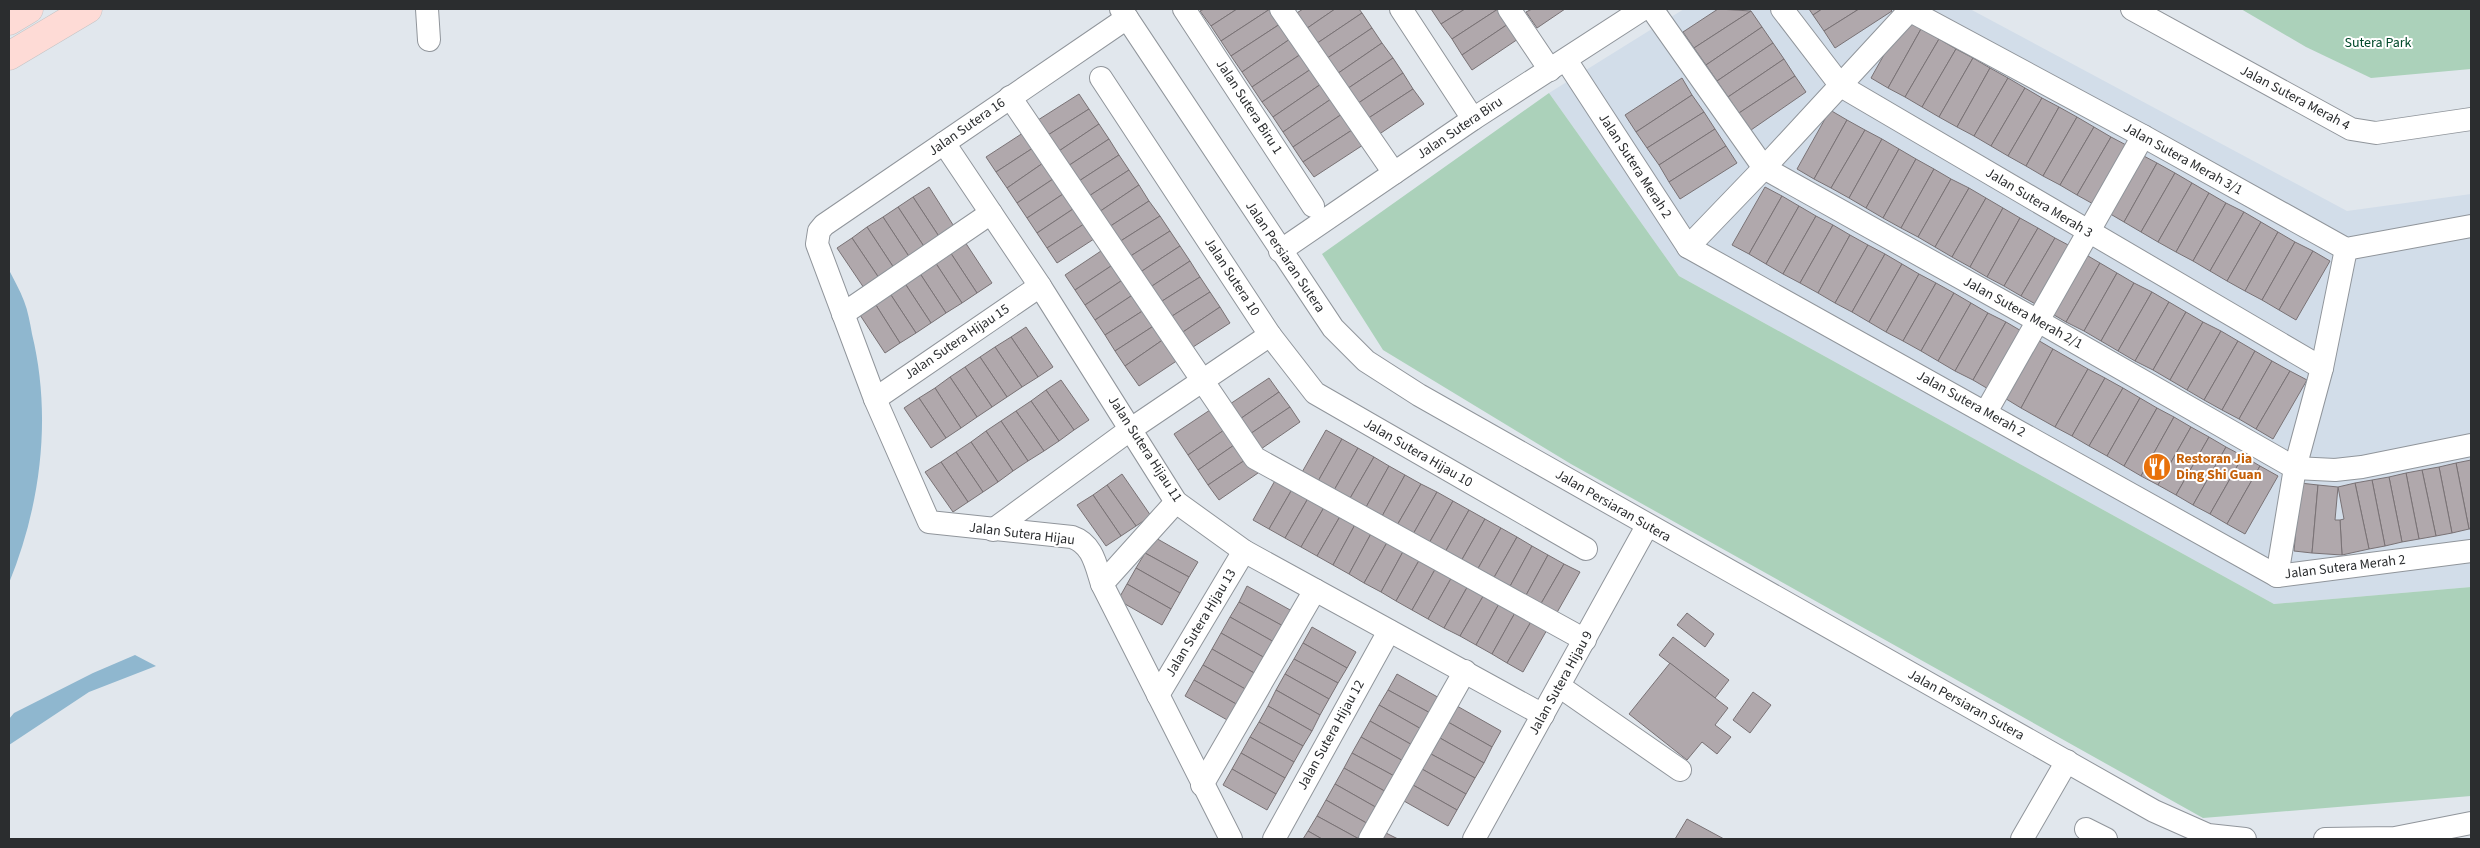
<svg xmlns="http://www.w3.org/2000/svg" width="2480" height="848" font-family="'Source Sans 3',sans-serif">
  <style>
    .built { fill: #d2dde9 }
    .green { fill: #abd1ba }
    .water { fill: #8fb7cf }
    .building { fill: #b0a8ac; stroke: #797275 }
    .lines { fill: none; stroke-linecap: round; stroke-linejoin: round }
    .minor-casing { stroke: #90959b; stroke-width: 24 }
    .major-casing { stroke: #c4c4c5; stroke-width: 29 }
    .minor { stroke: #fff; stroke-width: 22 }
    .major { stroke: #fedbd6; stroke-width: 28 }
    .labels { text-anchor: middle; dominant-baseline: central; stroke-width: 4; stroke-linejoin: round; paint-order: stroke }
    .park-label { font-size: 14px; fill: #00492a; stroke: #fff }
    .street-label { font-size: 14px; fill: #2b2d2f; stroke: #fff }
    .food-label { font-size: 14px; font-weight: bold; fill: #c56008; stroke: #fff; text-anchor: start }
  </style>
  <rect width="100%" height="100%" fill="#e1e7ed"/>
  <polygon class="built" points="1684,9 1970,9 2347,211 2471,194 2471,587 2274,604 1679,276 1549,93"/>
  <g class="green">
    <polygon points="2241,9 2471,9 2471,69 2371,78 2306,47"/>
    <polygon points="1549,93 1679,276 2274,604 2471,587 2471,796 2203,818 1571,464 1383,350 1322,254"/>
  </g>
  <g class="water">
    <path d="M9,270C14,280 20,290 24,301C28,311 30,323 32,334C52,416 41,505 9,583Z"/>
    <polygon points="135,655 156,666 89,692 9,745 9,719 14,713 93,673"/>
  </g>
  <g class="building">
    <polygon points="1204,9 1237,9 1211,26 1200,11"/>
    <polygon points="1237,9 1270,9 1221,41 1211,26"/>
    <polygon points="1270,9 1280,24 1231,56 1221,41"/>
    <polygon points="1303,9 1335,9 1303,31 1292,16"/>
    <polygon points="1335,9 1359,9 1362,13 1313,46 1303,31"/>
    <polygon points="1431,9 1465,9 1441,24"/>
    <polygon points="1465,9 1498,9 1452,39 1441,24"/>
    <polygon points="1498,9 1502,9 1511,22 1462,55 1452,39"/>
    <polygon points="1532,9 1565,9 1537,28 1526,12"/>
    <polygon points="1718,9 1751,11 1694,48 1683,32"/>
    <polygon points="1809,9 1822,9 1813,15"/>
    <polygon points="1822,9 1859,9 1824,31 1813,15"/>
    <polygon points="1859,9 1890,9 1892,11 1835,48 1824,31"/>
    <polygon points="1751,11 1762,27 1706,65 1694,48"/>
    <polygon points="1362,13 1372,28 1323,61 1313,46"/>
    <polygon points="1904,19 1921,29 1888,88 1871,78"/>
    <polygon points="1511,22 1521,37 1472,70 1462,55"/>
    <polygon points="1280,24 1290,39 1242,72 1231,56"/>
    <polygon points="1762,27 1773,43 1717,81 1706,65"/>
    <polygon points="1372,28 1382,43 1334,76 1323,61"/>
    <polygon points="1921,29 1939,39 1905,97 1888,88"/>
    <polygon points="1290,39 1301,54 1252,87 1242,72"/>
    <polygon points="1939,39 1956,49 1922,107 1905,97"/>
    <polygon points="1382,43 1393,58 1344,91 1334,76"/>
    <polygon points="1773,43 1784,59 1728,97 1717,81"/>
    <polygon points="1956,49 1973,58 1939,117 1922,107"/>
    <polygon points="1301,54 1311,69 1262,102 1252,87"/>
    <polygon points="1393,58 1403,73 1354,106 1344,91"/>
    <polygon points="1973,58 1990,68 1957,127 1939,117"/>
    <polygon points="1784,59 1795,76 1739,113 1728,97"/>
    <polygon points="1990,68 2008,78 1974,136 1957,127"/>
    <polygon points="1311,69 1321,84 1273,117 1262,102"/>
    <polygon points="1403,73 1413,89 1364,121 1354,106"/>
    <polygon points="1795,76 1806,92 1751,130 1739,113"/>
    <polygon points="1682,78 1692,95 1636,132 1625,115"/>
    <polygon points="2008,78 2025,88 1991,146 1974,136"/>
    <polygon points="1321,84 1331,99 1283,132 1273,117"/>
    <polygon points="2025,88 2042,98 2008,156 1991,146"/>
    <polygon points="1413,89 1424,104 1375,137 1364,121"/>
    <polygon points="1079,94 1089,109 1048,135 1038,120"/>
    <polygon points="1692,95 1704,112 1647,148 1636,132"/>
    <polygon points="2042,98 2059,107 2026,166 2008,156"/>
    <polygon points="1331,99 1342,114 1293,147 1283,132"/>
    <polygon points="2059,107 2077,117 2043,176 2026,166"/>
    <polygon points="1089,109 1099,124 1059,151 1048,135"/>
    <polygon points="1830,110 1847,120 1814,179 1797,169"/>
    <polygon points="1704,112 1715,129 1659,165 1647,148"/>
    <polygon points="1342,114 1352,130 1303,162 1293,147"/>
    <polygon points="2077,117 2094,127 2060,185 2043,176"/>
    <polygon points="1847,120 1865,130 1831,188 1814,179"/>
    <polygon points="1099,124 1109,139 1068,166 1059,151"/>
    <polygon points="2094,127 2111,137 2077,195 2060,185"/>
    <polygon points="1715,129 1726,146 1669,182 1659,165"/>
    <polygon points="1352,130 1363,145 1314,177 1303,162"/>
    <polygon points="1865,130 1882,139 1849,198 1831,188"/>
    <polygon points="1026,131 1036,146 996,172 986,157"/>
    <polygon points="2111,137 2128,146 2095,205 2077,195"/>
    <polygon points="1109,139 1119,155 1079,181 1068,166"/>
    <polygon points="1882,139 1899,149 1866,208 1849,198"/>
    <polygon points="1036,146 1046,161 1007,188 996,172"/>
    <polygon points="1726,146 1737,163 1680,199 1669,182"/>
    <polygon points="1899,149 1916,159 1883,218 1866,208"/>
    <polygon points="2140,154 2157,163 2124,222 2107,212"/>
    <polygon points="1119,155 1129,170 1089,196 1079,181"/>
    <polygon points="1916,159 1934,169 1901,228 1883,218"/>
    <polygon points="1046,161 1056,177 1017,203 1007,188"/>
    <polygon points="2157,163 2175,173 2141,232 2124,222"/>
    <polygon points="1934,169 1951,179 1918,237 1901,228"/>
    <polygon points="1129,170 1139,185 1099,212 1089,196"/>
    <polygon points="2175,173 2192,183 2158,242 2141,232"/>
    <polygon points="1056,177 1066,192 1027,218 1017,203"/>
    <polygon points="1951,179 1969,188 1935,247 1918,237"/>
    <polygon points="2192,183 2209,193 2176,252 2158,242"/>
    <polygon points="1139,185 1149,201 1109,227 1099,212"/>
    <polygon points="929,187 955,228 940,238 913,197"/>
    <polygon points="1765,187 1782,196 1749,254 1732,245"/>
    <polygon points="1969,188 1986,198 1952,257 1935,247"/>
    <polygon points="1066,192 1076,207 1037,233 1027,218"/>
    <polygon points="2209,193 2226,203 2193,261 2176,252"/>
    <polygon points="1782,196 1799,206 1766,264 1749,254"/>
    <polygon points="913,197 940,238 925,248 898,207"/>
    <polygon points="1986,198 2003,208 1970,267 1952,257"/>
    <polygon points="1149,201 1160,216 1119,242 1109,227"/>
    <polygon points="2226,203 2244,212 2210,271 2193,261"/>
    <polygon points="1799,206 1816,216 1783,274 1766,264"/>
    <polygon points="898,207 925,248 910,258 883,217"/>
    <polygon points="1076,207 1087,222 1047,248 1037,233"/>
    <polygon points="2003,208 2020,218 1987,277 1970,267"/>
    <polygon points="2244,212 2261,222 2227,281 2210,271"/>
    <polygon points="1160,216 1170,231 1129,257 1119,242"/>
    <polygon points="1816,216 1833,225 1800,283 1783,274"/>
    <polygon points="883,217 910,258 894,268 867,227"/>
    <polygon points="2020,218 2038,228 2004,286 1987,277"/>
    <polygon points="1087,222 1097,237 1057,263 1047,248"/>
    <polygon points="2261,222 2278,232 2245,291 2227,281"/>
    <polygon points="1833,225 1850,235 1818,293 1800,283"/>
    <polygon points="867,227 894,268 879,278 852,238"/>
    <polygon points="2038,228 2055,238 2021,296 2004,286"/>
    <polygon points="1170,231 1180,246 1139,273 1129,257"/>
    <polygon points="2278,232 2295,242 2262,300 2245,291"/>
    <polygon points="1850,235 1868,245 1835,303 1818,293"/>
    <polygon points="852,238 879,278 864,288 837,248"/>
    <polygon points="2055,238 2072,247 2039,306 2021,296"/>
    <polygon points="965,242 992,283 977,293 950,252"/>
    <polygon points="2295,242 2313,251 2279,310 2262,300"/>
    <polygon points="1868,245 1885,254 1852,312 1835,303"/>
    <polygon points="1180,246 1190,261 1149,288 1139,273"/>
    <polygon points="1104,249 1114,264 1075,290 1065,275"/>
    <polygon points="2313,251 2330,261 2296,320 2279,310"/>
    <polygon points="950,252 977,293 962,303 935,262"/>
    <polygon points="2083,253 2100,263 2066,322 2049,312"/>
    <polygon points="1885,254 1902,264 1869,322 1852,312"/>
    <polygon points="1190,261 1200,277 1159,303 1149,288"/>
    <polygon points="935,262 962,303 946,313 919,272"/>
    <polygon points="2100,263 2117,273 2084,331 2066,322"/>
    <polygon points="1114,264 1124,279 1085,305 1075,290"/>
    <polygon points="1902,264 1919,274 1886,332 1869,322"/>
    <polygon points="919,272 946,313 931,323 904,282"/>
    <polygon points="2117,273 2134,283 2101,341 2084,331"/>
    <polygon points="1919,274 1936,283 1903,341 1886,332"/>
    <polygon points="1200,277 1210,292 1169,318 1159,303"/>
    <polygon points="1124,279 1134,294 1095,320 1085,305"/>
    <polygon points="904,282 931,323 916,333 889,292"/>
    <polygon points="1936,283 1954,293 1921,351 1903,341"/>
    <polygon points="2134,283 2152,292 2118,351 2101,341"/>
    <polygon points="889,292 916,333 900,343 874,302"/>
    <polygon points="1210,292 1220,307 1180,334 1169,318"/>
    <polygon points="2152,292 2169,302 2135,361 2118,351"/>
    <polygon points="1954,293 1971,303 1938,361 1921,351"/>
    <polygon points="1134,294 1144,310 1105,335 1095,320"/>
    <polygon points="874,302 900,343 885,353 858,312"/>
    <polygon points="2169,302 2186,312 2153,370 2135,361"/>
    <polygon points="1971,303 1988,313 1955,371 1938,361"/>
    <polygon points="1220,307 1230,323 1190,349 1180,334"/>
    <polygon points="1144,310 1155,325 1115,351 1105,335"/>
    <polygon points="2186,312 2203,322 2170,380 2153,370"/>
    <polygon points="1988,313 2006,322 1973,380 1955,371"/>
    <polygon points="2006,322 2023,332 1990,390 1973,380"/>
    <polygon points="2203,322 2221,331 2187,390 2170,380"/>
    <polygon points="1155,325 1164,339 1125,366 1115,351"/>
    <polygon points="1026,327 1053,367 1038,377 1011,337"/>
    <polygon points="2221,331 2238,341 2204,400 2187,390"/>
    <polygon points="1011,337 1038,377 1022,387 995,347"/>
    <polygon points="1164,339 1178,360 1139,386 1125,366"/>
    <polygon points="2036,339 2053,349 2021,408 2003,397"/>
    <polygon points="2238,341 2255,351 2222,410 2204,400"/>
    <polygon points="995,347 1022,387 1007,397 980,357"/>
    <polygon points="2053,349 2088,369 2055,427 2021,408"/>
    <polygon points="2255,351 2272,361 2239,419 2222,410"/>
    <polygon points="980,357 1007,397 992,407 965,367"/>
    <polygon points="2272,361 2290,371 2256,429 2239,419"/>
    <polygon points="965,367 992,407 977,417 950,377"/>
    <polygon points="2088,369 2105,378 2072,436 2055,427"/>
    <polygon points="2290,371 2307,380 2273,439 2256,429"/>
    <polygon points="950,377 977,417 961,428 935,388"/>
    <polygon points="1269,378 1279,392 1240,419 1230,404"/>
    <polygon points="2105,378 2123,388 2089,446 2072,436"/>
    <polygon points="1061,380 1089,420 1074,430 1046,390"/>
    <polygon points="935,388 961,428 946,438 919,398"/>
    <polygon points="2123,388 2140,398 2107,456 2089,446"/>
    <polygon points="1046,390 1074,430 1059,441 1031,401"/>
    <polygon points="1279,392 1290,407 1250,434 1240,419"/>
    <polygon points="919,398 946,438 931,448 904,408"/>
    <polygon points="2140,398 2157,408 2124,466 2107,456"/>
    <polygon points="1031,401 1059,441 1044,451 1016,411"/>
    <polygon points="1290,407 1300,422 1261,449 1250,434"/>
    <polygon points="1213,408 1227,428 1188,455 1174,434"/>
    <polygon points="2157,408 2174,417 2141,476 2124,466"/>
    <polygon points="1016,411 1044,451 1028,461 1001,421"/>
    <polygon points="2174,417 2191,427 2158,485 2141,476"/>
    <polygon points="1001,421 1028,461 1013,471 986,431"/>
    <polygon points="2191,427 2209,437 2176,495 2158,485"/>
    <polygon points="1227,428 1237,443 1198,470 1188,455"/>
    <polygon points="1326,430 1342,439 1317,483 1301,474"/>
    <polygon points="986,431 1013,471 998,482 971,442"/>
    <polygon points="2209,437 2226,447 2193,505 2176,495"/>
    <polygon points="1342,439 1358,448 1333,492 1317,483"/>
    <polygon points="971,442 998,482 983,492 956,452"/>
    <polygon points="1237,443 1248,458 1208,485 1198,470"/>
    <polygon points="2226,447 2243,456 2210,514 2193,505"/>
    <polygon points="1358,448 1374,457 1349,500 1333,492"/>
    <polygon points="956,452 983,492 968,502 941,462"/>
    <polygon points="2243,456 2260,466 2227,524 2210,514"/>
    <polygon points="1374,457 1389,466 1365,509 1349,500"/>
    <polygon points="1248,458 1258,473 1219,500 1208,485"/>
    <polygon points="2471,460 2471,529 2469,529 2456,463"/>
    <polygon points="941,462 968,502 953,512 925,472"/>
    <polygon points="2456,463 2469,529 2452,533 2439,467"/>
    <polygon points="1389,466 1405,475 1381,518 1365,509"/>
    <polygon points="2260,466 2278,476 2245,534 2227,524"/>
    <polygon points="2439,467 2452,533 2436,536 2422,470"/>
    <polygon points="2422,470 2436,536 2419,539 2406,473"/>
    <polygon points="2406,473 2419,539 2402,542 2389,477"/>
    <polygon points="1122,474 1151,516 1136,526 1107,485"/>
    <polygon points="1405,475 1421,484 1396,527 1381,518"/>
    <polygon points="1277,477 1294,486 1269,529 1253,520"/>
    <polygon points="2389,477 2402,542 2385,546 2372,480"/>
    <polygon points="2372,480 2385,546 2369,549 2355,483"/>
    <polygon points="2300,483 2318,485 2312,553 2294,551"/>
    <polygon points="2355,483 2369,549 2342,555 2340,520 2344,519 2338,487"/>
    <polygon points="1421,484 1437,492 1412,536 1396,527"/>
    <polygon points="1107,485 1136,526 1121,536 1093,495"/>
    <polygon points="2318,485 2338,487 2335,520 2340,520 2342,555 2312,553"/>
    <polygon points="1294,486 1310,495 1285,538 1269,529"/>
    <polygon points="1437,492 1453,501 1428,545 1412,536"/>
    <polygon points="1093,495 1121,536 1106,546 1077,505"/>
    <polygon points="1310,495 1326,504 1301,547 1285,538"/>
    <polygon points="1453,501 1469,510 1444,554 1428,545"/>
    <polygon points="1326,504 1342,513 1317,556 1301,547"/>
    <polygon points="1469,510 1485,519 1460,563 1444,554"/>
    <polygon points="1342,513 1357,521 1333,565 1317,556"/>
    <polygon points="1485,519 1501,528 1476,572 1460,563"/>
    <polygon points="1357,521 1373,530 1349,574 1333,565"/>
    <polygon points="1501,528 1517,537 1492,581 1476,572"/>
    <polygon points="1373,530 1389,539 1364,583 1349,574"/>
    <polygon points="1154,537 1198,562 1189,577 1145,553"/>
    <polygon points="1517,537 1532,546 1508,590 1492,581"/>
    <polygon points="1389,539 1405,548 1381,592 1364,583"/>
    <polygon points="1532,546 1548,555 1524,599 1508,590"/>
    <polygon points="1405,548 1421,557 1396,601 1381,592"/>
    <polygon points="1145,553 1189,577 1180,593 1136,568"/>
    <polygon points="1548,555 1564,564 1539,607 1524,599"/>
    <polygon points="1421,557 1437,566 1412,610 1396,601"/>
    <polygon points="1564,564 1580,572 1555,616 1539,607"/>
    <polygon points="1437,566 1453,575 1428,619 1412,610"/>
    <polygon points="1136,568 1180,593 1171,609 1127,584"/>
    <polygon points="1453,575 1469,584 1444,628 1428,619"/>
    <polygon points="1127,584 1171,609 1162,625 1118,600"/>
    <polygon points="1469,584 1485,593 1460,636 1444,628"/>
    <polygon points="1247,586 1292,611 1283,626 1239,602"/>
    <polygon points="1485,593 1500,602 1476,645 1460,636"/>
    <polygon points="1239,602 1283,626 1274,642 1230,617"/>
    <polygon points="1500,602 1516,611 1492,654 1476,645"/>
    <polygon points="1516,611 1532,620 1507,663 1492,654"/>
    <polygon points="1687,613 1714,634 1705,647 1677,625"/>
    <polygon points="1230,617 1274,642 1265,658 1221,633"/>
    <polygon points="1532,620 1548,628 1523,672 1507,663"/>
    <polygon points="1312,627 1356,652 1347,668 1303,643"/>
    <polygon points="1221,633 1265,658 1256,674 1212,649"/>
    <polygon points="1673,637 1729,680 1715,698 1659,655"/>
    <polygon points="1303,643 1347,668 1338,683 1294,659"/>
    <polygon points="1212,649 1256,674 1247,690 1203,665"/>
    <polygon points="1294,659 1338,683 1329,699 1285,674"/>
    <polygon points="1670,663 1728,708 1715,725 1731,737 1717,754 1702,742 1687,760 1629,714"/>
    <polygon points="1203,665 1247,690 1238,705 1194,680"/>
    <polygon points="1285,674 1329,699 1320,715 1276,690"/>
    <polygon points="1397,674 1441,699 1432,714 1388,690"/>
    <polygon points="1194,680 1238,705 1229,721 1185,696"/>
    <polygon points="1276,690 1320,715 1312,731 1268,706"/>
    <polygon points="1388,690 1432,714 1423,730 1379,705"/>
    <polygon points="1753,692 1771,705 1750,733 1733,720"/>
    <polygon points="1379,705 1423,730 1414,746 1370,721"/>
    <polygon points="1268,706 1312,731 1303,746 1259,722"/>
    <polygon points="1457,706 1501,731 1492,747 1448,722"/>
    <polygon points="1370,721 1414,746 1405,762 1361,737"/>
    <polygon points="1259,722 1303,746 1294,762 1250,737"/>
    <polygon points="1448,722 1492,747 1484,763 1440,738"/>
    <polygon points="1250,737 1294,762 1285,778 1241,753"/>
    <polygon points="1361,737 1405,762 1396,777 1352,753"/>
    <polygon points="1440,738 1484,763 1475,778 1431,754"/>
    <polygon points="1241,753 1285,778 1276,794 1232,769"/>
    <polygon points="1352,753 1396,777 1388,793 1344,768"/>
    <polygon points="1431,754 1475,778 1466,794 1422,769"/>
    <polygon points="1344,768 1388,793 1379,809 1335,784"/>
    <polygon points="1232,769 1276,794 1267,810 1223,785"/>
    <polygon points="1422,769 1466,794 1457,810 1413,785"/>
    <polygon points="1335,784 1379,809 1370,825 1326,800"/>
    <polygon points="1413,785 1457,810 1448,826 1404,801"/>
    <polygon points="1326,800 1370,825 1359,839 1317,816"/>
    <polygon points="1317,816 1359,839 1322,839 1308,831"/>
    <polygon points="1687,819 1724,839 1675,839"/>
    <polygon points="1308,831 1322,839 1303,839"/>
    <polygon points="1386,833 1398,839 1382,839"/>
  </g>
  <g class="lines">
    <defs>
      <g id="minor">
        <polyline points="427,9 429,40"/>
        <polyline points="1121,9 1333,328 1366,361 1419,395 2154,811 2208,835 2245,839"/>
        <polyline points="1184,9 1313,206"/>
        <polyline points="1281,9 1394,173"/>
        <polyline points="1401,9 1473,119"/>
        <polyline points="1509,9 1550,70"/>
        <polyline points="1652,9 1764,168 2038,321 2295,468 2335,470 2362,467 2471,445"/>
        <polyline points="1782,9 1841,86 2322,368"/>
        <polyline points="1907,9 2143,136 2346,249 2471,226"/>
        <polyline points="2132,9 2351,129 2376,133 2471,119"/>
        <path d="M1127,18L824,225L819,231L817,244L875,399L929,522L1072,537C1093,544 1096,566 1102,584L1231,839"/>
        <polyline points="1566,60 1688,247 2277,576 2471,551"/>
        <polyline points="1101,78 1270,335 1315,393 1586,549"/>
        <polyline points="1010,97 1255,458 1585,640"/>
        <polyline points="944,143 1040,286 1176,502 1244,551 1543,715"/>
        <polyline points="1688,247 1764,168 1909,11"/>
        <polyline points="1280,251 1473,119 1643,9"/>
        <polyline points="843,314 991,213"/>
        <polyline points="875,399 1040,286"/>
        <polyline points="1986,412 2143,136"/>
        <polyline points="993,530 1131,429 1270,335"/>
        <polyline points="2277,576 2295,468 2322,368 2346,249"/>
        <polyline points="1102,584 1176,502"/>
        <polyline points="1559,686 1680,770"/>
        <polyline points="1158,695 1244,551"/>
        <polyline points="1202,785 1315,590"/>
        <polyline points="2086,829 2106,839"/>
        <polyline points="1274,839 1389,631"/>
        <polyline points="1370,839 1465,671"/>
        <polyline points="1474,839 1647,526"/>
        <polyline points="2022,839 2067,761"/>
        <polyline points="2325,839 2395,838 2471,823"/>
      </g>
      <g id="major">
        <polyline points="9,21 29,9"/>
        <polyline points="9,56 88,9"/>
      </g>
    </defs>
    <use href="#minor" class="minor-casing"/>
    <use href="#major" class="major-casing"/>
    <use href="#minor" class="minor"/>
    <use href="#major" class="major"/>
  </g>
  <defs>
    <symbol id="restaurant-disc" viewBox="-11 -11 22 22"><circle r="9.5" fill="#e8710a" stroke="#fff"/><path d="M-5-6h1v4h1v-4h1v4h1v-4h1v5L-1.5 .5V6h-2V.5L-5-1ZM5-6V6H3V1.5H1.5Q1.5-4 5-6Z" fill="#fff"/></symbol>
  </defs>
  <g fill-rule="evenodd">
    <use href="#restaurant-disc" x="2141" y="451" width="32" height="32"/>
  </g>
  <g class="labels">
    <g class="park-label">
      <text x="2378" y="43">Sutera Park</text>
    </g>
    <g class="street-label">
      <text transform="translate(2295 98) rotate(28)">Jalan Sutera Merah 4</text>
      <text transform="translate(1249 107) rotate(57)">Jalan Sutera Biru 1</text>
      <text transform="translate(967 127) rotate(-35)">Jalan Sutera 16</text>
      <text transform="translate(1460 128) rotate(-34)">Jalan Sutera Biru</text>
      <text transform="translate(2183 159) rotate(29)">Jalan Sutera Merah 3/1</text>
      <text transform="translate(1635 166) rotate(57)">Jalan Sutera Merah 2</text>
      <text transform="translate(2039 203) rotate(31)">Jalan Sutera Merah 3</text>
      <text transform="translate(1285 257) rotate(56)">Jalan Persiaran Sutera</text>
      <text transform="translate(1232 277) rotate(57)">Jalan Sutera 10</text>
      <text transform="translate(2023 313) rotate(29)">Jalan Sutera Merah 2/1</text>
      <text transform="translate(957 342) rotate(-34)">Jalan Sutera Hijau 15</text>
      <text transform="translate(1971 404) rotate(29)">Jalan Sutera Merah 2</text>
      <text transform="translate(1145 449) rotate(57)">Jalan Sutera Hijau 11</text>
      <text transform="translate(1418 453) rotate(30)">Jalan Sutera Hijau 10</text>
      <text transform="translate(1613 506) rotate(30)">Jalan Persiaran Sutera</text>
      <text transform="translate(1022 534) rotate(7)">Jalan Sutera Hijau</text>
      <text transform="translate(2345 567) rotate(-7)">Jalan Sutera Merah 2</text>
      <text transform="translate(1201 623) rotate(-59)">Jalan Sutera Hijau 13</text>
      <text transform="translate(1561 683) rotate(-61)">Jalan Sutera Hijau 9</text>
      <text transform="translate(1966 705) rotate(29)">Jalan Persiaran Sutera</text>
      <text transform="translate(1331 735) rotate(-61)">Jalan Sutera Hijau 12</text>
    </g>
    <g class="food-label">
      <text x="2176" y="459">Restoran Jia<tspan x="2176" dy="16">Ding Shi Guan</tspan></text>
    </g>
  </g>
  <rect width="2480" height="848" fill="none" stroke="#2b2d2f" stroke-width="20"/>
</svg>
